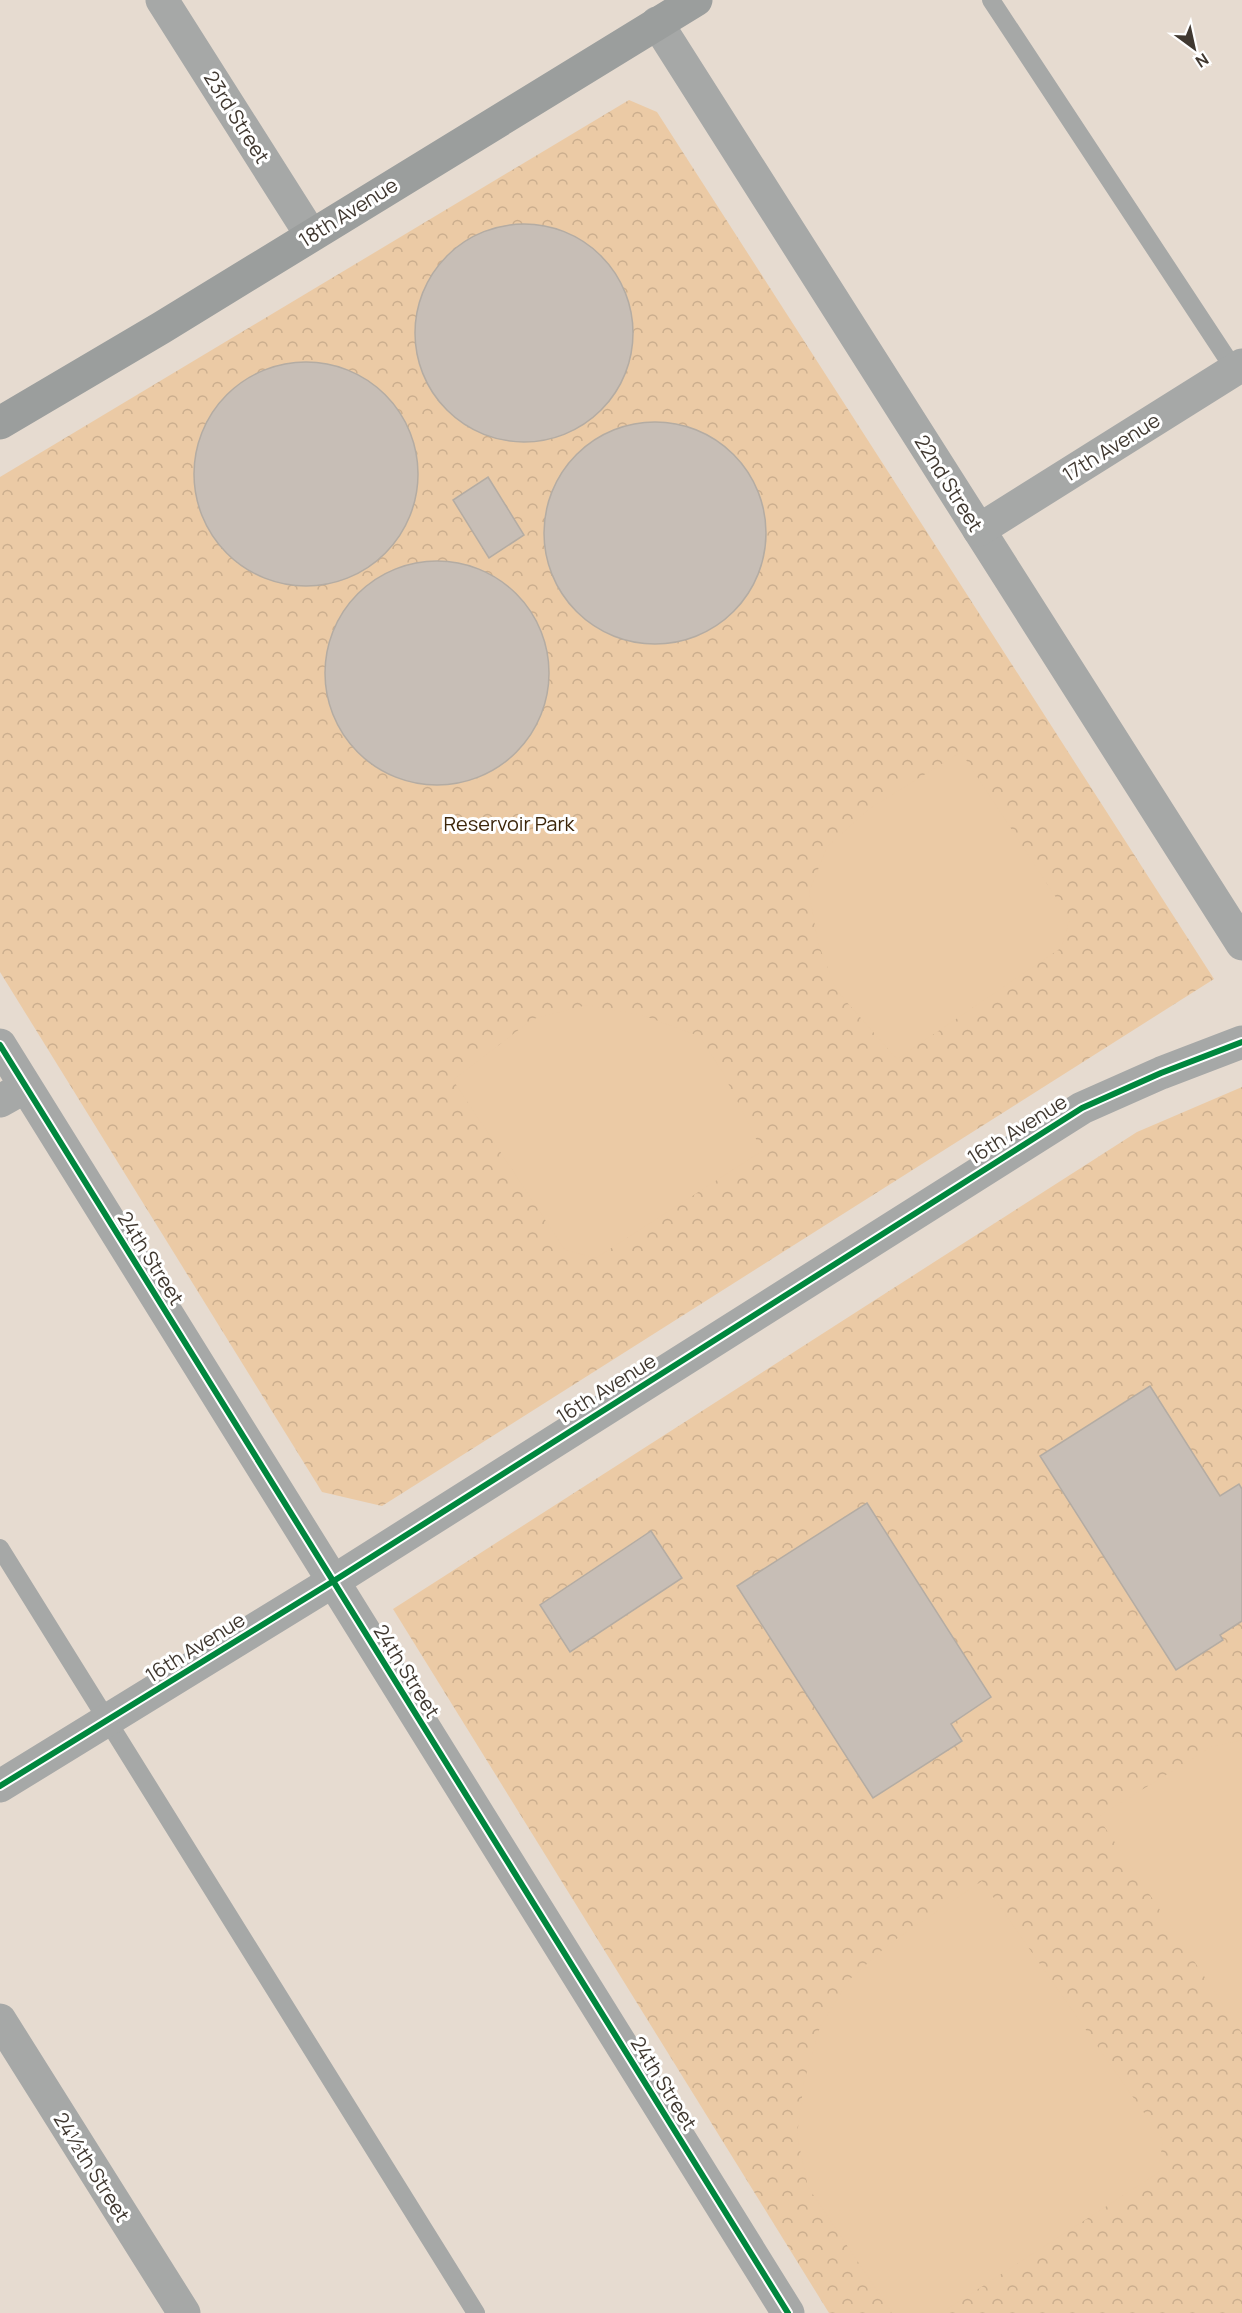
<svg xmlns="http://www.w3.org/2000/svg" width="1242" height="2313" font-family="Manrope,sans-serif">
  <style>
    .park { fill: url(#park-crowns) }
    .pitch { fill: #ebcaa5 }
    .building { fill: #c7beb6; stroke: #b4aca3; stroke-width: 1.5 }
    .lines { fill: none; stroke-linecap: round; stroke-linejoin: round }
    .lane { stroke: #a6a8a7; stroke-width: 18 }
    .street { stroke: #a6a8a7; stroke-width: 33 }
    .secondary { stroke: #9b9e9d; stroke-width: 33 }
    .cycleway-casing { stroke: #fff; stroke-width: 10 }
    .cycleway { stroke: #00873e; stroke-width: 6 }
    .labels { text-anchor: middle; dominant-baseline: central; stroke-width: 6; stroke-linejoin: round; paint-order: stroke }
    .street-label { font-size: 20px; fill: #403830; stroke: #fff }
    .park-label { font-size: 20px; fill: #3c260a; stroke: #fff }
  </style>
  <defs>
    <pattern id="park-crowns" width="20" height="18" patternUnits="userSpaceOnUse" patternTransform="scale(1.5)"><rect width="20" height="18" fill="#ebcaa5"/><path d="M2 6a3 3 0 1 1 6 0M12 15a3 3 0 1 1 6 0" fill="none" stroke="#cbae8e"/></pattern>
  </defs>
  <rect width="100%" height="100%" fill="#e6dbd0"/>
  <g class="park">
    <polygon points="629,100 657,112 1214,979 382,1506 322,1492 0,972 0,477"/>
    <polygon points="1242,1087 1242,2313 829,2313 393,1609 1137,1132"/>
  </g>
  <g class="pitch">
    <polygon points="961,752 1070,919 1061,948 897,1059 837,991 818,943 809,892 827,847 869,809"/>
    <polygon points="587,1005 642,1015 699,1036 722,1071 762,1151 596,1258 565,1250 453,1080 533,1019"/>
    <polygon points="1242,1740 1242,2033 1098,1817 1211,1747"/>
    <polygon points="982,1881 1163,2140 1158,2173 941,2313 892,2313 808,2187 797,2135 804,2082 820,2027 849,1980 889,1944"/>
  </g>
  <g class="building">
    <circle cx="524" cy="333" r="109"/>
    <circle cx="306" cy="474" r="112"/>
    <circle cx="655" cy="533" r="111"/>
    <polygon points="488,477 524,535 489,558 453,500"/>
    <circle cx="437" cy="673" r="112"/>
    <polygon points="1150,1386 1220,1496 1239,1484 1242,1489 1242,1621 1220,1635 1223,1640 1176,1670 1040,1456"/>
    <polygon points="867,1503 991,1697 951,1724 962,1741 873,1798 737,1586"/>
    <polygon points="651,1531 682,1578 570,1652 540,1605"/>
  </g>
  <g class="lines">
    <g class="lane">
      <polyline points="991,0 1238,375"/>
      <polyline points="0,1548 476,2313"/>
    </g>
    <g class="street">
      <polyline points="162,0 311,235"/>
      <polyline points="657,23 1242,944"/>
      <polyline points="979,530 1242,365"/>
      <polyline points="0,1045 788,2313"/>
      <polyline points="0,1101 25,1087"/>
      <polyline points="0,1786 332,1582 1082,1108 1161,1073 1242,1042"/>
      <polyline points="0,2020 184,2313"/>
    </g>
    <polyline class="secondary" points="0,423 161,328 696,0"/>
    <defs>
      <g id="cycleway">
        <polyline points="0,1045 788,2313"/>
        <polyline points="0,1786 332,1582 1082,1108 1161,1073 1242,1042"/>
      </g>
    </defs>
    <use href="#cycleway" class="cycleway-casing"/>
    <use href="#cycleway" class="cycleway"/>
  </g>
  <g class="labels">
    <g class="street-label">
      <text transform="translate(237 117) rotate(58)">23rd Street</text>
      <text transform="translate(348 212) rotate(-32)">18th Avenue</text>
      <text transform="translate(1111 447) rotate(-32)">17th Avenue</text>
      <text transform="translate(949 483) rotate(58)">22nd Street</text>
      <text transform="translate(1017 1129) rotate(-32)">16th Avenue</text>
      <text transform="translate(151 1258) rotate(58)">24th Street</text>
      <text transform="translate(606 1388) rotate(-32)">16th Avenue</text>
      <text transform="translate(195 1647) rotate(-32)">16th Avenue</text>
      <text transform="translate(407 1671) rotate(58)">24th Street</text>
      <text transform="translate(664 2083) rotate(58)">24th Street</text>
      <text transform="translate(92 2167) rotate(58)">24½th Street</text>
    </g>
    <g class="park-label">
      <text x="509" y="823">Reservoir Park</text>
    </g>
  </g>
  <g transform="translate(1194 48) rotate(147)" stroke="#ffffff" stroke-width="4.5" paint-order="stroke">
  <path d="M0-4.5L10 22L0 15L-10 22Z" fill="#403830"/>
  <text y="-9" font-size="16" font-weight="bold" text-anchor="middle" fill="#403830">N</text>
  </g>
</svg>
